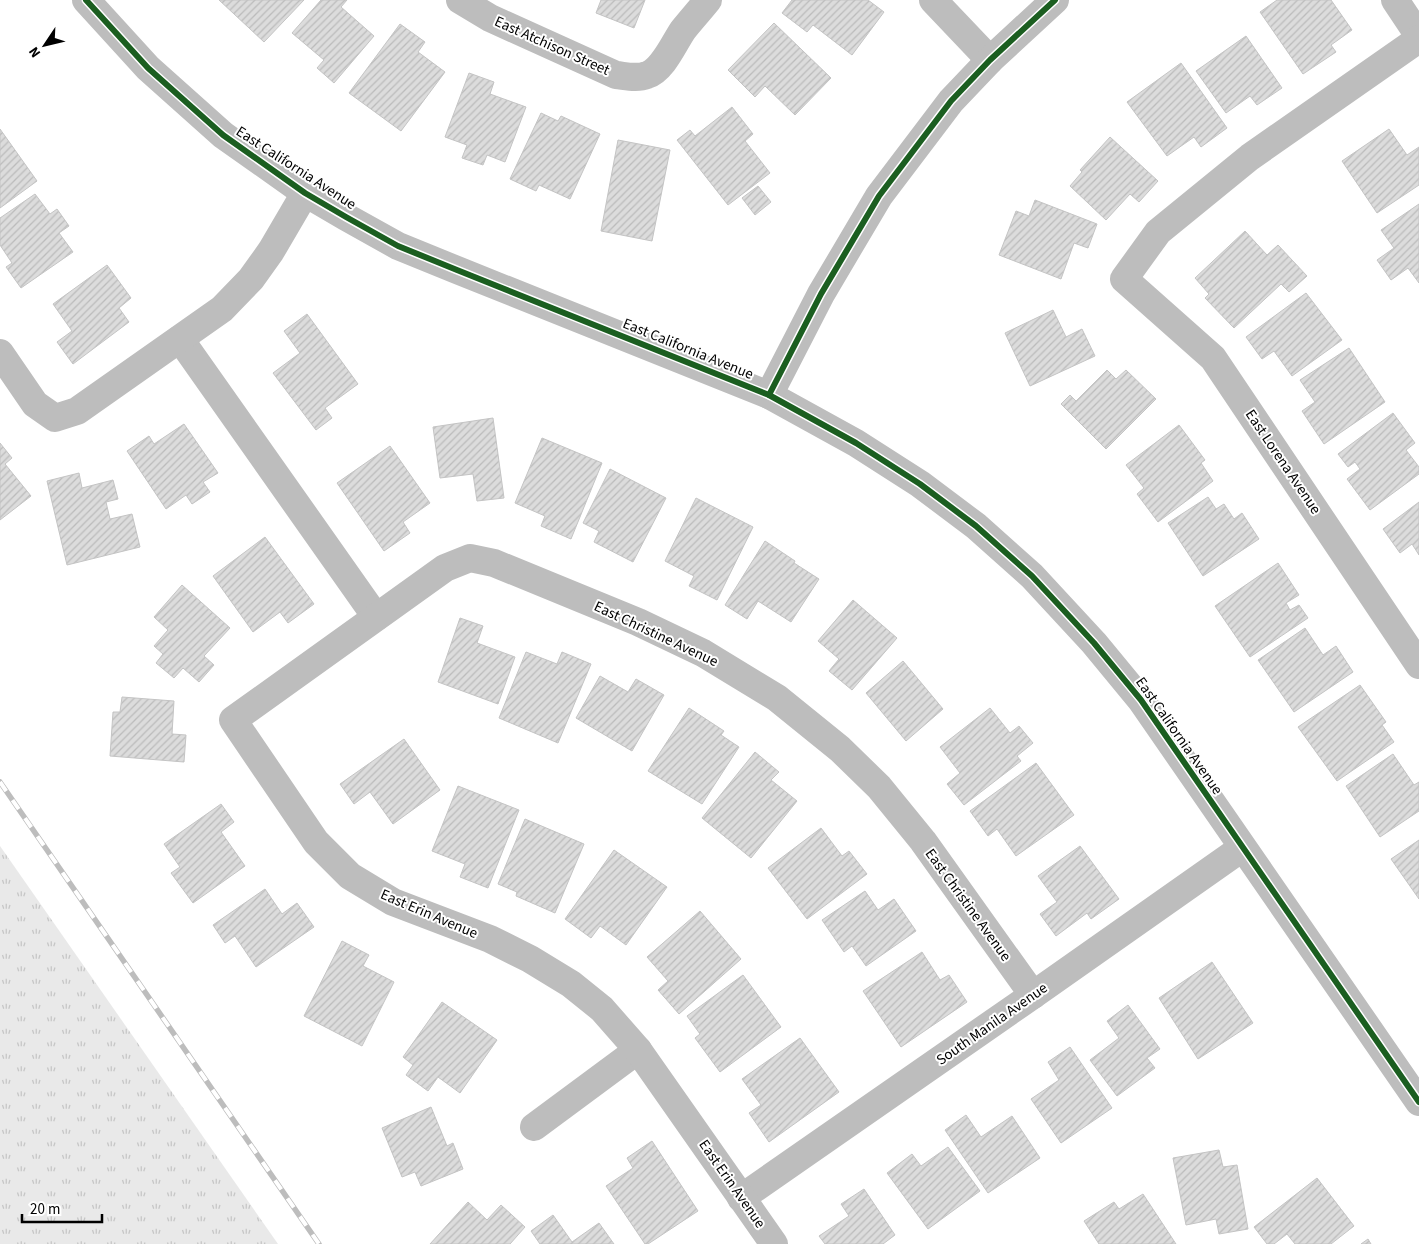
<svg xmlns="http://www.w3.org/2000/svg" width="1419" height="1244" font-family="'Source Sans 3',sans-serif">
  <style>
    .grass { fill: url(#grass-tufts) }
    .building { fill: url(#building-hatch); stroke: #c4c4c4 }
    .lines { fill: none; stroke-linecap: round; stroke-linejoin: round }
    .minor { stroke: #bdbdbd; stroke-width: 28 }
    .rail-casing { stroke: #bdbdbd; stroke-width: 5.5 }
    .rail { stroke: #fff; stroke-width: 4; stroke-dasharray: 11; stroke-linecap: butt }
    .cycleway-casing { stroke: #fff; stroke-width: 9 }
    .cycleway { stroke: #1b5e20; stroke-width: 6 }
    .labels { text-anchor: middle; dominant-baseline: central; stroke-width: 4; stroke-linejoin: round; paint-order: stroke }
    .street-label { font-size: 15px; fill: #000; stroke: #fff }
  </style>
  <defs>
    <pattern id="grass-tufts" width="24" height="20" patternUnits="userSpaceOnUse" patternTransform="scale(1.25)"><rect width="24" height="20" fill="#e9e9e9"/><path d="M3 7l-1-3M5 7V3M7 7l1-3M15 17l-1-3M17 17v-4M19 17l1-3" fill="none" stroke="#c6c6c6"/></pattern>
    <pattern id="building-hatch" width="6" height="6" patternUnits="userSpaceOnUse" patternTransform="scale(1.25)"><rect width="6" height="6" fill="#dcdcdc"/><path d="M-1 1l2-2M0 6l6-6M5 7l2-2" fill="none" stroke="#bbb"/></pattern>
  </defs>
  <rect width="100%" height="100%" fill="#fff"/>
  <polygon class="grass" points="0,846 278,1244 0,1244"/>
  <g class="building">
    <polygon points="219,0 304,0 264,42"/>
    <polygon points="321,0 347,0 341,7 374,36 334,83 317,68 324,60 292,33"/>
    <polygon points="601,0 645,0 634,28 596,13"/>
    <polygon points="792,0 868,0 884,12 852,55 813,25 807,32 782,13"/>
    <polygon points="1277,0 1331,0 1352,30 1331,45 1336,52 1303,74 1260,12"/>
    <polygon points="774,23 831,78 795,115 765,86 755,97 728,70"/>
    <polygon points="400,24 425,42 418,52 445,72 401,131 349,93"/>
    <polygon points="1246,36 1282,88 1257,105 1250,96 1226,113 1196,71"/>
    <polygon points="1181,63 1227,128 1201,147 1194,137 1167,156 1127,102"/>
    <polygon points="469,73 494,82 490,94 526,107 505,162 487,155 483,165 462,158 467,145 445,137"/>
    <polygon points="732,107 753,134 745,141 770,173 728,205 677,140 690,130 695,136"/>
    <polygon points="541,113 558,121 561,116 600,134 570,199 539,185 536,191 510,179"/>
    <polygon points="0,129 37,181 0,208"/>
    <polygon points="1389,129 1407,155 1419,147 1419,185 1377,213 1342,161"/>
    <polygon points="1110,137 1158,181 1139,202 1130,194 1106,220 1070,186 1082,172 1080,170"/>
    <polygon points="618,140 670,150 652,241 601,231"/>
    <polygon points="758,186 771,202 755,215 742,198"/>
    <polygon points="35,194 50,214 57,209 69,226 59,233 73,252 21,288 6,267 12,263 0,245 0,218"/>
    <polygon points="1035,200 1097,224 1088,248 1074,243 1061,279 999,255 1016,211 1029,216"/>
    <polygon points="1419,204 1419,283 1408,268 1391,280 1377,260 1394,248 1381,230"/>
    <polygon points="1245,231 1267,255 1278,245 1307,276 1289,292 1281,284 1234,328 1205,298 1209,294 1195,278"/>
    <polygon points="107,265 131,298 119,308 129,322 73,364 57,342 72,331 53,304"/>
    <polygon points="1306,293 1342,340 1292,376 1274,351 1262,359 1246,337"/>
    <polygon points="1053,310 1066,337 1082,329 1095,356 1030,386 1005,333"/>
    <polygon points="307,314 358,384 325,408 332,418 316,430 273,373 300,353 284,331"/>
    <polygon points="1349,348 1385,402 1324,444 1302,411 1315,402 1300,380"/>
    <polygon points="1107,370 1116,379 1126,370 1156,399 1106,449 1061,404 1070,395 1076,401"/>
    <polygon points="1393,413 1415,443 1406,450 1419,467 1419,474 1370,510 1347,479 1360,469 1355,462 1348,467 1338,454"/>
    <polygon points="493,418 504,498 477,501 473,474 440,478 433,427"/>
    <polygon points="184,424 218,473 203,482 210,492 192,504 186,495 166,509 127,451 149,436 154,444"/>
    <polygon points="1179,425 1205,460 1201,463 1213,481 1158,522 1137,494 1144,488 1126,465"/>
    <polygon points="542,438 602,463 571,539 541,526 545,516 515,503"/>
    <polygon points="0,443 12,458 5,464 31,496 0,520"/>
    <polygon points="390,446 430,503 403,522 410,533 384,551 337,483"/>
    <polygon points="610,469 666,498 633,562 594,542 599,531 583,523"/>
    <polygon points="79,473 82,488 113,480 118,499 106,502 110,519 132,514 140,547 67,565 47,481"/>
    <polygon points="1208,497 1216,509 1224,504 1234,519 1242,513 1259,539 1203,576 1168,523"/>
    <polygon points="696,498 753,527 717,600 689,586 694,576 665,561"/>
    <polygon points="1419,502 1419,555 1412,544 1400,553 1383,529"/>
    <polygon points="265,537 314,604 288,623 280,612 253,632 213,576"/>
    <polygon points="765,541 795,561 794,563 819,579 791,622 758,601 747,619 725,605"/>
    <polygon points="1278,563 1299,595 1286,603 1290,610 1299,605 1308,618 1250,657 1215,606"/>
    <polygon points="182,585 230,628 204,656 214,665 199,682 183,668 174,678 156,663 163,654 154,646 168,630 154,617"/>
    <polygon points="853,600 897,638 852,690 829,671 839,659 818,641"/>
    <polygon points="460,618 483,626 477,643 515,657 498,704 438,682"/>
    <polygon points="1305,628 1323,655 1336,646 1353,672 1294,712 1258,660"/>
    <polygon points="526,652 557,664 562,652 591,664 558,743 499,718"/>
    <polygon points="903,661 943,709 906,741 866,693"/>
    <polygon points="600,676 628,692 636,679 664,695 632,751 576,718"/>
    <polygon points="1360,685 1386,722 1382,725 1394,742 1337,781 1298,727"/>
    <polygon points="122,697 174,701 172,734 186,735 184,762 110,756 113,712 120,712"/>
    <polygon points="689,708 724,731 721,735 739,747 702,804 648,771"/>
    <polygon points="990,708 1010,733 1019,726 1033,743 1017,756 1021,761 964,805 947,784 960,773 940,747"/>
    <polygon points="404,739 440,790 393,824 370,792 354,804 340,784"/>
    <polygon points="755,752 779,772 771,780 797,801 751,858 702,818"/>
    <polygon points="1393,754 1414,785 1419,782 1419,811 1380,837 1346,786"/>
    <polygon points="1036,763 1074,815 1016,856 997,829 988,836 970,811"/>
    <polygon points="458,786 519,810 488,888 460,877 465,864 432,851"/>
    <polygon points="221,804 234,822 221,832 245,866 193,903 171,873 180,867 164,844"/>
    <polygon points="525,819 584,844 555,913 516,896 517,892 498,884"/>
    <polygon points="821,828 842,856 849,851 867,874 807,919 768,868"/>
    <polygon points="1419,840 1419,899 1391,859"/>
    <polygon points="1080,846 1119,899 1091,919 1087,913 1056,936 1040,914 1057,902 1038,876"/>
    <polygon points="614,850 667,887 626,945 600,926 591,938 565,919"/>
    <polygon points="265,889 282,914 297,903 314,927 256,967 235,936 225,943 213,925"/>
    <polygon points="865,891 878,910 894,899 916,931 866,966 852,946 844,952 822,920"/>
    <polygon points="700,911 741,959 679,1014 658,990 668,981 647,957"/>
    <polygon points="342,941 369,955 363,966 394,982 362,1046 304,1016"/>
    <polygon points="922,952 940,980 949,975 967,1002 901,1047 863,991"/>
    <polygon points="1212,962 1253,1023 1198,1059 1159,998"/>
    <polygon points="743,975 781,1027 720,1072 695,1038 700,1034 687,1016"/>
    <polygon points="442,1002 497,1040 460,1093 438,1077 428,1091 406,1075 413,1065 403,1057"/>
    <polygon points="1128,1005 1160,1049 1147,1058 1155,1068 1117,1096 1090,1060 1119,1038 1107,1021"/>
    <polygon points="800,1038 839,1092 769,1142 749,1113 761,1105 742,1079"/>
    <polygon points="1070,1047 1112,1108 1061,1143 1031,1099 1059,1080 1048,1062"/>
    <polygon points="431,1107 447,1146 453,1143 463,1169 421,1186 415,1172 402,1177 382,1128"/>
    <polygon points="966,1115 981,1137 1012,1116 1040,1158 988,1193 945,1130"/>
    <polygon points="652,1141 698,1211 648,1244 645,1244 606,1186 633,1168 627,1158"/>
    <polygon points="948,1147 980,1191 928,1229 887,1173 912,1154 921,1166"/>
    <polygon points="1219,1150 1223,1167 1237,1165 1248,1229 1219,1234 1216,1219 1186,1225 1173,1158"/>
    <polygon points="1317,1178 1354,1226 1331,1244 1295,1244 1287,1234 1274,1244 1267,1244 1254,1227"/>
    <polygon points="864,1189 895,1235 883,1244 825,1244 819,1236 849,1216 841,1204"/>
    <polygon points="1143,1194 1176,1244 1099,1244 1084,1221 1114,1202 1119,1209"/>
    <polygon points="468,1202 487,1220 501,1205 525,1227 510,1244 430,1244"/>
    <polygon points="553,1215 572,1242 599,1223 614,1244 540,1244 531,1231"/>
    <polygon points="1368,1239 1371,1244 1361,1244"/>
  </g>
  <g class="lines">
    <g class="minor">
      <polyline points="86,0 148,68 223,135 305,193 346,217 398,246 457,270 769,395 856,443 920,484 976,526 1032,576 1094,643 1141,700 1419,1102"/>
      <path d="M460,0L490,18L616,75C626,76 637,79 647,75C663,70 674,43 683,30C691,20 700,10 708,0"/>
      <polyline points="933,0 990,60"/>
      <polyline points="1395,0 1419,36"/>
      <polyline points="1419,39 1250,157 1158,232 1124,279 1213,358 1419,665"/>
      <polyline points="180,339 376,617"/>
      <polyline points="0,353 35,404 55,418 77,411 222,309 251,279 271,251 305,193"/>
      <polyline points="769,395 821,294 879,196 951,101 990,60 1055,0"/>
      <polyline points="534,1127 638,1050"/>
      <polyline points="741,1198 1033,995 1242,848"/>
      <polyline points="774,1244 638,1050 602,1009 571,984 530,959 490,939 393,902 350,876 316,842 233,720 445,568 470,558 494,563 638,622 703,653 777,698 840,749 879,787 923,841 1033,995"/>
    </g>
    <defs>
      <polyline id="rail" points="0,782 319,1244"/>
    </defs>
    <use href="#rail" class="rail-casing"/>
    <use href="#rail" class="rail"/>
    <defs>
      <g id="cycleway">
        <polyline points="86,0 148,68 223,135 305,193 346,217 398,246 457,270 769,395 856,443 920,484 976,526 1032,576 1094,643 1141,700 1419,1102"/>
        <polyline points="769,395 821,294 879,196 951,101 990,60 1055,0"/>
      </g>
    </defs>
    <use href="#cycleway" class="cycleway-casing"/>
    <use href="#cycleway" class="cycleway"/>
  </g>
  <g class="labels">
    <g class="street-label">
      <text transform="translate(552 46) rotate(24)">East Atchison Street</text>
      <text transform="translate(296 168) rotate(33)">East California Avenue</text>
      <text transform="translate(688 349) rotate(22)">East California Avenue</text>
      <text transform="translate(1283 462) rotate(56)">East Lorena Avenue</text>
      <text transform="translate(656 634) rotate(25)">East Christine Avenue</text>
      <text transform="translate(1179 736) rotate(55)">East California Avenue</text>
      <text transform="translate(968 905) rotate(54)">East Christine Avenue</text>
      <text transform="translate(429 914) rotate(23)">East Erin Avenue</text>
      <text transform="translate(992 1024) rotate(-35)">South Manila Avenue</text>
      <text transform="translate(732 1184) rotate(55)">East Erin Avenue</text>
    </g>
  </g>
  <g transform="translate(45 45) rotate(235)" stroke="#ffffff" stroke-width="4" paint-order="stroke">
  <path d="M0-4L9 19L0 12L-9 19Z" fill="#000000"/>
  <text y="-8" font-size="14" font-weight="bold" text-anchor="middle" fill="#000000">N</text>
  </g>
  <path d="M22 1214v8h80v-8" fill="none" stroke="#000000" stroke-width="2.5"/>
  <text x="30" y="1214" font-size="15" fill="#000000" stroke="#ffffff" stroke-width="4" paint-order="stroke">20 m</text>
</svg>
